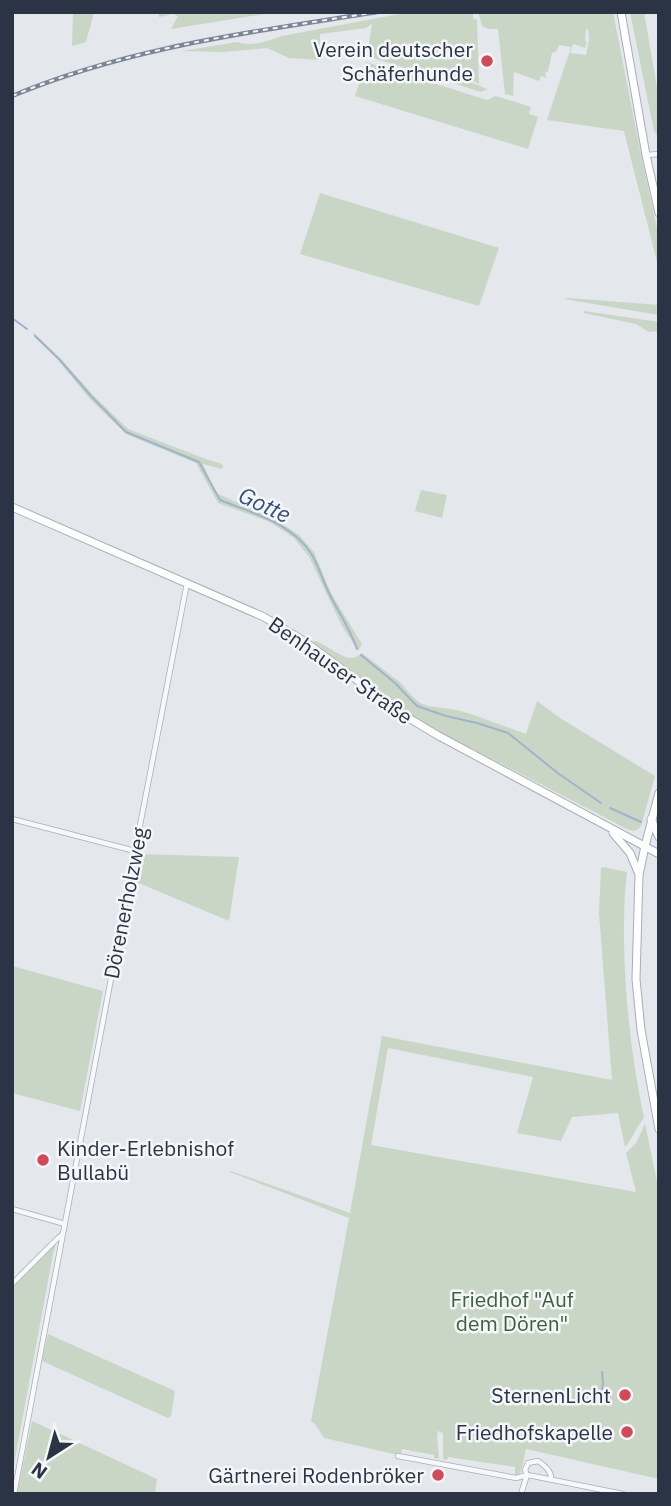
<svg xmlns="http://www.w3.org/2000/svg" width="671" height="1506" font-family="'IBM Plex Sans',sans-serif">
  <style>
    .green { fill: #c9d6c5; fill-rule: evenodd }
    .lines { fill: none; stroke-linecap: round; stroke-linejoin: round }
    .stream { stroke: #9fb4cc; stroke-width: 2 }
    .street-casing { stroke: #a9aeb7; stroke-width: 6 }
    .secondary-casing { stroke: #a9aeb7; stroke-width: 9 }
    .street { stroke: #f7f8fa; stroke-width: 4.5 }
    .secondary { stroke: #fff; stroke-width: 7 }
    .rail-casing { stroke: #7d8696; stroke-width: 4.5 }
    .rail { stroke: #f4f6f9; stroke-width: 2; stroke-dasharray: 5; stroke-linecap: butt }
    .poi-dot { fill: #d1495b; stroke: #f4f6f9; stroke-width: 2.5 }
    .labels { text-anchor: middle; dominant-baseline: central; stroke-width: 5; stroke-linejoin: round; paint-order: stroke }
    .poi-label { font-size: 21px; fill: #2b3445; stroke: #f4f6f9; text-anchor: end }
    .street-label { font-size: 21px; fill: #2b3445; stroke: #f4f6f9 }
    .park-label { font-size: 21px; fill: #3f6138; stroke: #f4f6f9 }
    .water-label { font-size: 23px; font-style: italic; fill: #34527a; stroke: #f4f6f9 }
  </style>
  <rect width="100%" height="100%" fill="#e4e7ec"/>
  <g class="green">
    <polygon points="73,12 94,12 86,42 72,46"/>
    <polygon points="163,12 277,12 171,29 178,16 173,14 159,17 159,13"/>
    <path d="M410,12H472L474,20L477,19L479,84L473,81L474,74H470V70L467,69L462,73L468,81L487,89L481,92L367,56L372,24L366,28L320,34L319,60L289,58L267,48L223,52L182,51L237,42C251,47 269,41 282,36Z"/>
    <path d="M478,12H613L641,155L659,237V270L624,131L547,120L571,47L559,45L556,52L552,53L548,71L545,73L546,78L541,76L539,81L514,72L513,96L505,94L498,29H489L482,26ZM586,29H588L589,39L586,55L570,53L573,44L585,48L587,42L585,41Z"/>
    <polygon points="630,12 644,12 659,99 659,138 654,131"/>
    <polygon points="366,62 487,100 496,96 531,107 529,114 538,117 528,149 355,96"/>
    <polygon points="320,193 499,248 479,306 300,254"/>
    <polygon points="568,298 659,305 659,315 564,299"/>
    <polygon points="584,311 659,322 659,331 649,332 636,324 584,313"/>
    <polygon points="34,333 60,358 93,395 128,429 203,458 222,464 223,467 222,469 203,464 216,493 273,518 299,535 314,552 332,595 362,644 358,651 342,626 309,557 294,538 270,522 218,503 196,463 126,434 89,398 58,360 33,335"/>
    <polygon points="421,490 447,495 442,518 415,511"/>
    <path d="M316,641C326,645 341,657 350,658C355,658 358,656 362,653L401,683L410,694L420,703L428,706L457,710L474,715L526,734L537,701L560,718L655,776L641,826C637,831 634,832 627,829L438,731L410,715L313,642Z"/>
    <polygon points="139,854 239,857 229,921 134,881"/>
    <path d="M603,867L627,872C624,896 624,919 624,942C625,1002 632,1060 644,1118C636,1127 633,1138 625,1147L618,1113L572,1117L561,1141L517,1133L533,1077L388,1048L371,1145L636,1192L626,1153L636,1143L645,1124L659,1191V1479L526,1449L521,1472L517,1475H515V1467L448,1457L447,1460L443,1459V1433L438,1431L437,1437L439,1459L434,1458V1455L402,1449L401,1455H398L324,1438L315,1424L311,1421L349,1218L230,1172L231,1171L350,1213L382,1036L612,1080L599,913L601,868Z"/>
    <polygon points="12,966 103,991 80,1111 12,1093"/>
    <polygon points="56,1243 53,1254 12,1475 12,1288"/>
    <polygon points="48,1334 175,1391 171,1416 168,1418 42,1361"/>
    <polygon points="32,1421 157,1479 155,1494 17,1494"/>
  </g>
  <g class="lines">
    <g class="stream">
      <polyline points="12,318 27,329"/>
      <path d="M35,336L59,359L91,396L126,432L199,462L220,500C252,513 293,523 312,555C319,567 323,582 330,595C339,613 350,629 357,649"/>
      <polyline points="361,655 395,683 417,706 446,716 477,723 508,733 559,774 601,803"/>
      <polyline points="610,808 641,822"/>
      <polyline points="602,1372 603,1383 602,1391"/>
    </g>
    <defs>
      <g id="street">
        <polyline points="646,155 659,154"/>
        <polyline points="12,819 135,851"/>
        <polyline points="12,1209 65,1224"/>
        <polyline points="12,1284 58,1238 62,1235"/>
        <polyline points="398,1456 516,1478 527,1475 533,1476 623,1494"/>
        <polyline points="14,1494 135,851 187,583"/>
        <path d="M521,1494L527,1475L525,1470L528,1463L538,1461C544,1465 552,1472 551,1479"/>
      </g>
      <g id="secondary">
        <polyline points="621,12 646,155 659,213"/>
        <polyline points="12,507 264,617 304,641 407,717 437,735 659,854"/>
        <polyline points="659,793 645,846 639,875 636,979 641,1030 659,1129"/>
        <polyline points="651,819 659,837"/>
        <polyline points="613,833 630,853 638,872"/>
      </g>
    </defs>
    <use href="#street" class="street-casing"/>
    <use href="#secondary" class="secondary-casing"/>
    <use href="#street" class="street"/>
    <use href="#secondary" class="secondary"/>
    <defs>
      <path id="rail" d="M12,96C129,47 252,32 377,12"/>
    </defs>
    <use href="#rail" class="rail-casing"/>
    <use href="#rail" class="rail"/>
  </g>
  <g class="poi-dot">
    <circle cx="487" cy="61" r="7"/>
    <circle cx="43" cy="1160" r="7"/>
    <circle cx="625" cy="1395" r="7"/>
    <circle cx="627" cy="1432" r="7"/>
    <circle cx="438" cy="1475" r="7"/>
  </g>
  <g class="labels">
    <g class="poi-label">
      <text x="473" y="49">Verein deutscher<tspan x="473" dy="24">Schäferhunde</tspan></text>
      <text x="57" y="1148" text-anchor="start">Kinder-Erlebnishof<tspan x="57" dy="24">Bullabü</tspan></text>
      <text x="611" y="1395">SternenLicht</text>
      <text x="613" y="1432">Friedhofskapelle</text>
      <text x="424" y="1475">Gärtnerei Rodenbröker</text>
    </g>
    <g class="street-label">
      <text transform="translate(341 670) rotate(35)">Benhauser Straße</text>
      <text transform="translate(125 903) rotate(-79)">Dörenerholzweg</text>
    </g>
    <g class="park-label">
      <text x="512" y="1299">Friedhof "Auf<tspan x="512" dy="24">dem Dören"</tspan></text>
    </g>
    <g class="water-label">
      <text transform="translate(265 504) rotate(25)">Gotte</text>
    </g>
  </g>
  <rect width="671" height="1506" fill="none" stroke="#2b3445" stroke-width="28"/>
  <g transform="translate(49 1457) rotate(216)" stroke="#f4f6f9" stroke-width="5" paint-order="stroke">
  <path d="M0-5L12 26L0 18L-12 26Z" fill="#2b3445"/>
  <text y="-10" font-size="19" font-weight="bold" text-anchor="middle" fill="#2b3445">N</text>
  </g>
</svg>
